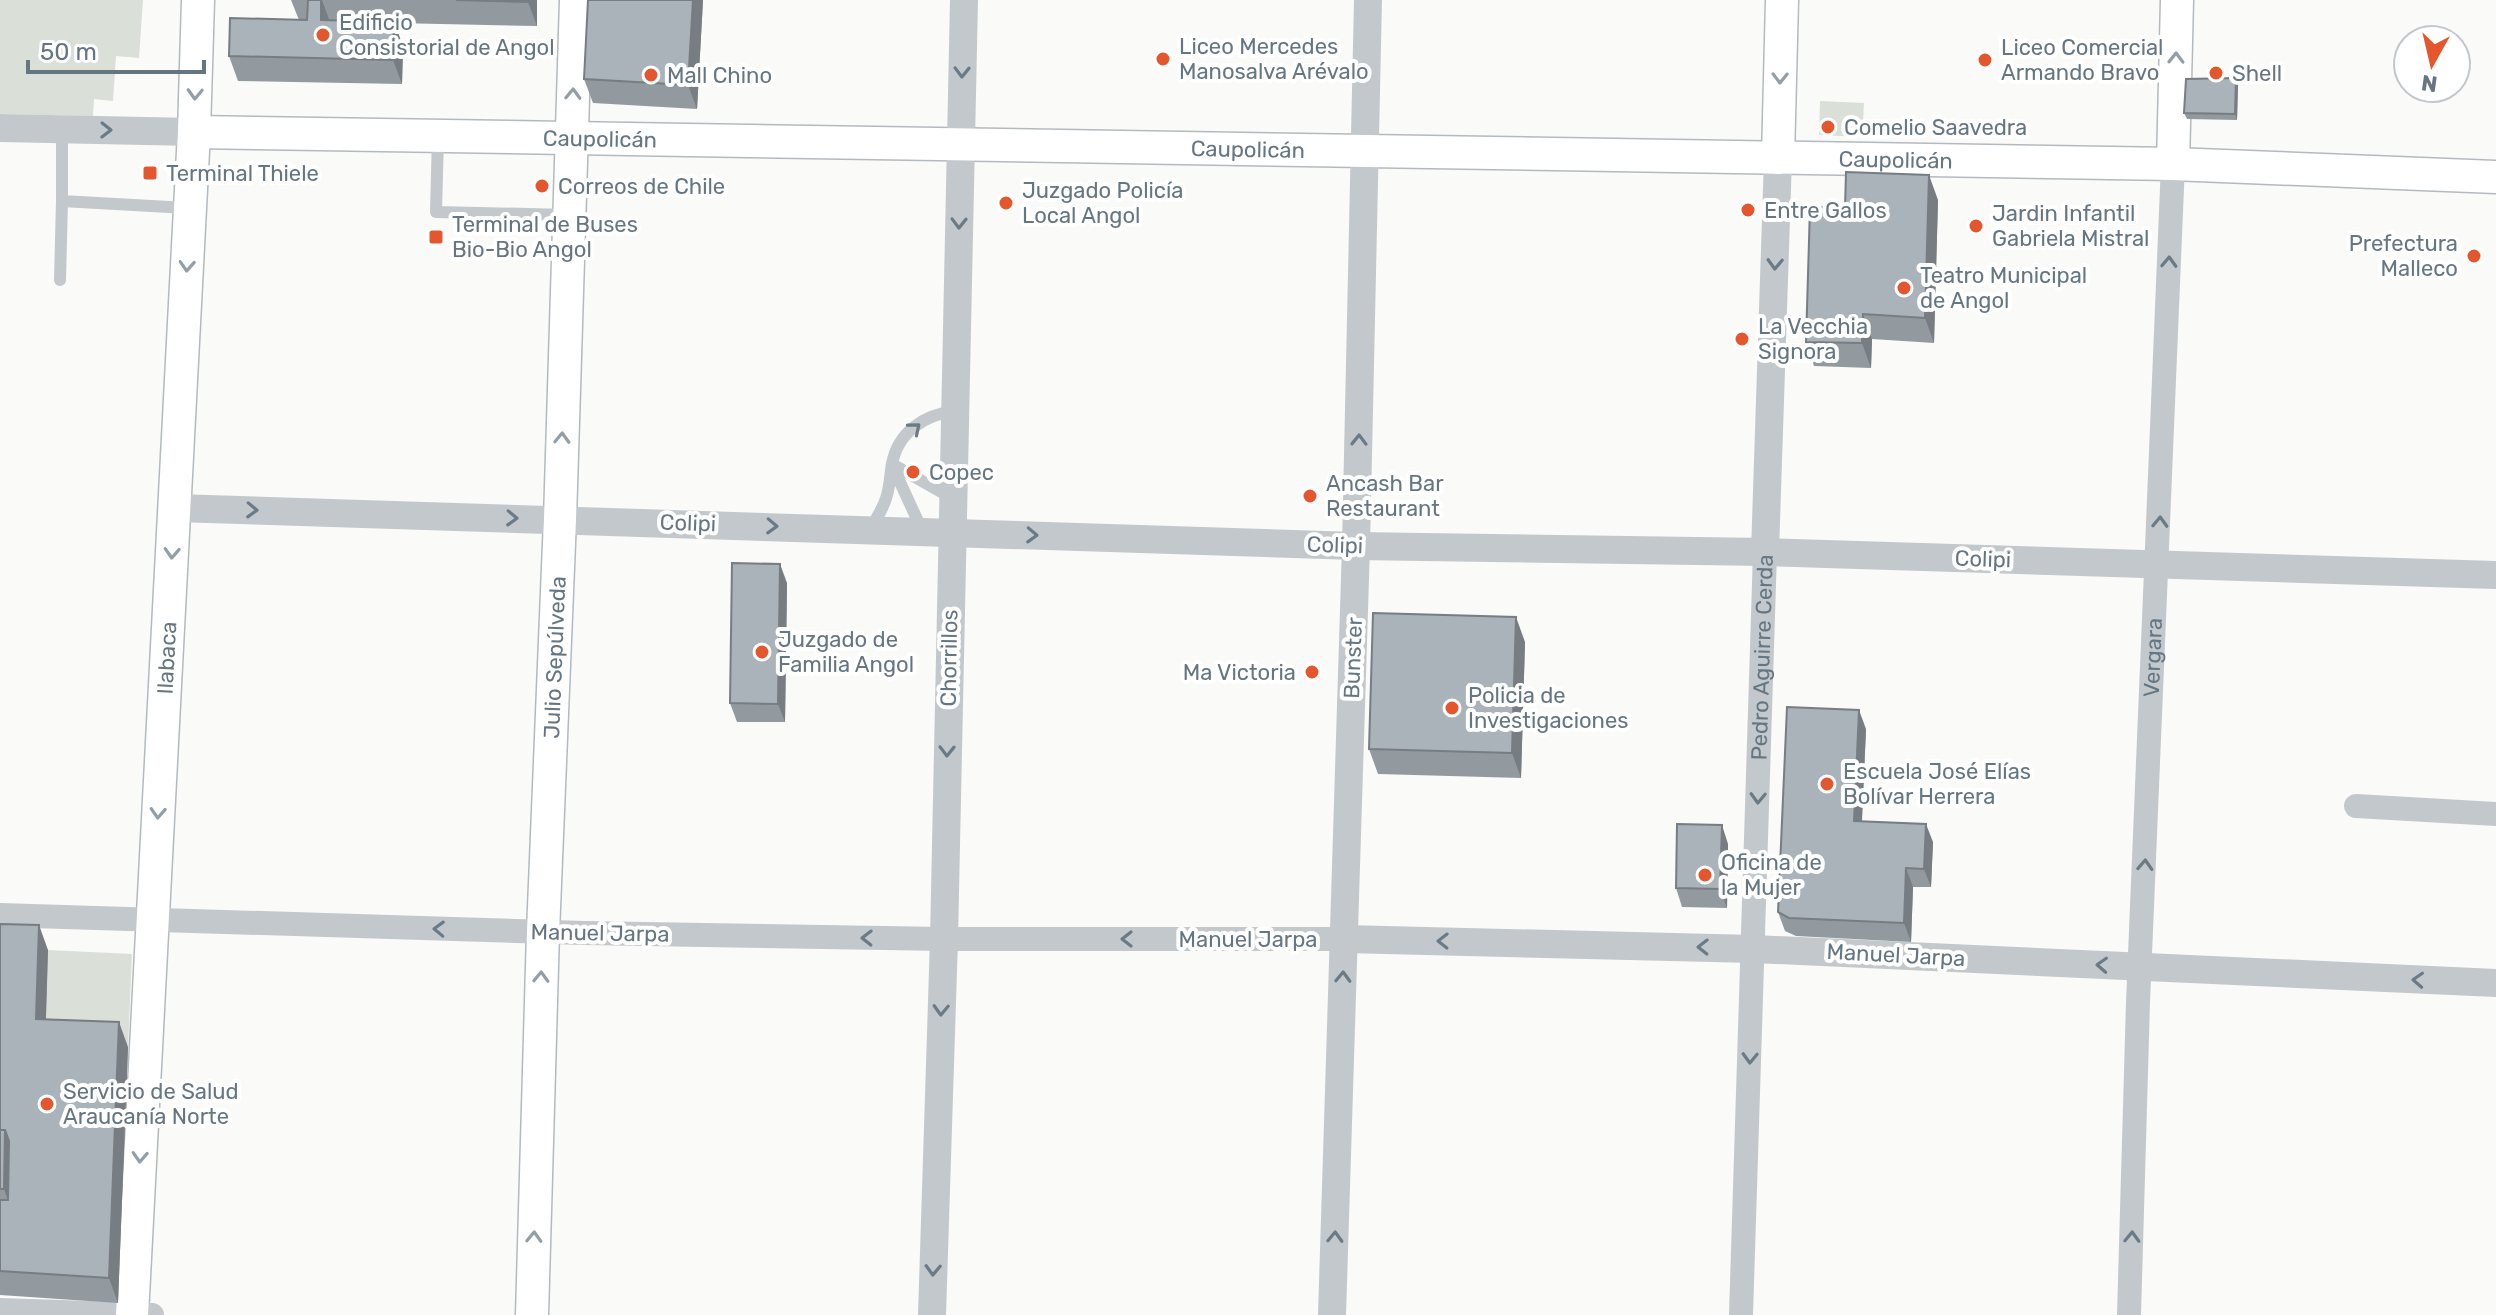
<svg xmlns="http://www.w3.org/2000/svg" width="2496" height="1315" font-family="Rubik,sans-serif">
  <style>
    .green { fill: #dadfd7 }
    .lines { fill: none; stroke-linecap: round; stroke-linejoin: round }
    .secondary-casing { stroke: #b3babf; stroke-width: 35 }
    .service { stroke: #c3c8cc; stroke-width: 12 }
    .minor { stroke: #c3c8cc; stroke-width: 24 }
    .tertiary { stroke: #c3c8cc; stroke-width: 28 }
    .secondary { stroke: #fff; stroke-width: 32 }
    .wall { fill: #929a9f }
    .shaded-wall { fill: #777d82 }
    .building { fill: #aab3b9; stroke: #777d82; stroke-width: 2 }
    .oneway { stroke: #939fa8 }
    .oneway2 { stroke: #6a7a87 }
    .poi-dot { fill: #e4572e; stroke: #fff; stroke-width: 3 }
    .labels { text-anchor: middle; dominant-baseline: central; stroke-width: 8; stroke-linejoin: round; paint-order: stroke }
    .poi-label { font-size: 22px; fill: #657683; stroke: #fff; text-anchor: start }
    .street-label { font-size: 22px; fill: #657683; stroke: #fff }
  </style>
  <rect width="100%" height="100%" fill="#fafaf8"/>
  <g class="green">
    <polygon points="0,0 143,0 139,58 116,56 113,101 94,99 93,116 0,114"/>
    <polygon points="1820,101 1864,103 1862,137 1819,135"/>
    <polygon points="48,950 132,954 128,1047 45,1044"/>
  </g>
  <g class="lines">
    <defs>
      <g id="secondary">
        <path id="s3" d="M194,132L2173,164L2496,177"/>
        <polyline points="1778,158 1782,0"/>
        <polyline points="2173,164 2177,0"/>
        <path id="s4" d="M132,1315L194,132L198,0"/>
        <path id="s5" d="M532,1315L543,932L560,519L576,0"/>
      </g>
    </defs>
    <use href="#secondary" class="secondary-casing"/>
    <g class="service">
      <polyline points="62,129 62,201 187,208"/>
      <polyline points="438,136 436,212 569,215"/>
      <polyline points="60,280 62,201"/>
      <polyline points="892,464 952,498"/>
      <polyline points="893,467 922,530"/>
      <path d="M870,529C877,518 884,507 887,495C890,485 890,474 892,464C898,432 924,415 954,411"/>
    </g>
    <g class="minor">
      <polyline points="2356,806 2496,814"/>
      <polyline points="0,915 584,933 944,939 1345,939"/>
      <polyline points="0,1310 152,1315"/>
      <path id="s1" d="M1741,1315L1765,552"/>
      <path id="s2" d="M2129,1315L2138,1002L2173,164"/>
    </g>
    <g class="tertiary">
      <polyline points="0,128 194,132"/>
      <polyline points="175,508 1356,546 1765,552 2496,575"/>
      <polyline points="1765,552 1778,158"/>
      <polyline points="1345,939 1754,949 2496,983"/>
      <polyline points="932,1315 944,939 964,0"/>
      <polyline points="1332,1315 1356,546 1368,0"/>
    </g>
    <use href="#secondary" class="secondary"/>
  </g>
  <g class="wall">
    <polygon points="291,0 537,0 537,26 395,23 403,47 402,84 238,81 229,56 299,20"/>
    <polygon points="703,0 697,109 593,103 584,79"/>
    <polygon points="2238,84 2237,120 2187,119 2184,113"/>
    <polygon points="1938,200 1934,343 1872,339 1871,368 1814,366 1806,342 1845,208"/>
    <polygon points="787,583 785,722 737,722 730,703"/>
    <polygon points="1525,642 1521,778 1378,774 1369,749"/>
    <polygon points="1866,729 1862,821 1933,842 1931,887 1913,887 1911,942 1796,936 1785,931 1778,912"/>
    <polygon points="1728,844 1727,908 1682,907 1676,888"/>
    <polygon points="0,924 48,950 46,1019 128,1047 118,1303 0,1295"/>
  </g>
  <g class="shaded-wall">
    <polygon points="321,0 322,0 330,22 321,20"/>
    <polygon points="528,0 537,0 537,26 528,2"/>
    <polygon points="693,0 703,0 697,109 688,85"/>
    <polygon points="394,22 403,47 402,84 393,60"/>
    <polygon points="2236,78 2238,84 2237,120 2235,114"/>
    <polygon points="1929,175 1938,200 1934,343 1925,318"/>
    <polygon points="1863,314 1872,339 1871,368 1862,343"/>
    <polygon points="780,564 787,583 785,722 778,704"/>
    <polygon points="1516,617 1525,642 1521,778 1512,753"/>
    <polygon points="1859,710 1866,729 1861,839 1854,821"/>
    <polygon points="1926,824 1933,842 1931,887 1924,869"/>
    <polygon points="1722,825 1728,844 1727,908 1720,889"/>
    <polygon points="1906,868 1913,887 1911,942 1904,923"/>
    <polygon points="39,925 48,950 45,1044 36,1019"/>
    <polygon points="119,1022 128,1047 118,1303 109,1278"/>
    <polygon points="5,1130 18,1165 17,1225 4,1189"/>
  </g>
  <g class="building">
    <polygon points="308,0 321,0 321,20 394,22 393,60 229,56 230,18 307,20"/>
    <polygon points="456,0 528,0 528,2"/>
    <polygon points="588,0 693,0 688,85 584,79"/>
    <polygon points="2236,78 2235,114 2184,113 2186,79"/>
    <polygon points="1846,172 1929,175 1925,318 1863,314 1862,343 1806,342 1810,207 1845,208"/>
    <polygon points="732,563 780,564 778,704 730,703"/>
    <polygon points="1373,613 1516,617 1512,753 1369,749"/>
    <polygon points="1787,707 1859,710 1854,821 1926,824 1924,869 1906,868 1904,923 1789,918 1778,912"/>
    <polygon points="1677,824 1722,825 1720,889 1676,888"/>
    <polygon points="0,924 39,925 36,1019 119,1022 109,1278 0,1271 0,1200 8,1200 9,1141 5,1130 0,1130"/>
    <polygon points="0,1130 5,1130 4,1189 0,1189"/>
  </g>
  <defs><path id="oneway-chevron" d="M-2-3.5L2.5 0L-2 3.5" fill="none" stroke-width="1.6" stroke-linecap="round" stroke-linejoin="round" transform="scale(2)"/></defs>
  <g class="oneway">
    <use href="#oneway-chevron" transform="translate(2176 58) rotate(-89)"/>
    <use href="#oneway-chevron" transform="translate(1780 78) rotate(91)"/>
    <use href="#oneway-chevron" transform="translate(195 94) rotate(92)"/>
    <use href="#oneway-chevron" transform="translate(573 94) rotate(-88)"/>
    <use href="#oneway-chevron" transform="translate(187 266) rotate(93)"/>
    <use href="#oneway-chevron" transform="translate(562 438) rotate(-88)"/>
    <use href="#oneway-chevron" transform="translate(172 553) rotate(93)"/>
    <use href="#oneway-chevron" transform="translate(158 813) rotate(93)"/>
    <use href="#oneway-chevron" transform="translate(541 977) rotate(-88)"/>
    <use href="#oneway-chevron" transform="translate(140 1157) rotate(93)"/>
    <use href="#oneway-chevron" transform="translate(534 1237) rotate(-88)"/>
  </g>
  <g class="oneway2">
    <use href="#oneway-chevron" transform="translate(962 72) rotate(91)"/>
    <use href="#oneway-chevron" transform="translate(106 130) rotate(1)"/>
    <use href="#oneway-chevron" transform="translate(959 223) rotate(91)"/>
    <use href="#oneway-chevron" transform="translate(2169 262) rotate(-88)"/>
    <use href="#oneway-chevron" transform="translate(1775 264) rotate(92)"/>
    <use href="#oneway-chevron" transform="translate(915 428) rotate(-40)"/>
    <use href="#oneway-chevron" transform="translate(1359 440) rotate(-89)"/>
    <use href="#oneway-chevron" transform="translate(252 510) rotate(2)"/>
    <use href="#oneway-chevron" transform="translate(512 518) rotate(2)"/>
    <use href="#oneway-chevron" transform="translate(2160 522) rotate(-88)"/>
    <use href="#oneway-chevron" transform="translate(772 526) rotate(2)"/>
    <use href="#oneway-chevron" transform="translate(1032 535) rotate(2)"/>
    <use href="#oneway-chevron" transform="translate(947 751) rotate(91)"/>
    <use href="#oneway-chevron" transform="translate(1758 798) rotate(92)"/>
    <use href="#oneway-chevron" transform="translate(2145 865) rotate(-87)"/>
    <use href="#oneway-chevron" transform="translate(439 929) rotate(-178)"/>
    <use href="#oneway-chevron" transform="translate(867 938) rotate(-179)"/>
    <use href="#oneway-chevron" transform="translate(1127 939) rotate(-180)"/>
    <use href="#oneway-chevron" transform="translate(1443 941) rotate(-179)"/>
    <use href="#oneway-chevron" transform="translate(1703 947) rotate(-179)"/>
    <use href="#oneway-chevron" transform="translate(2102 965) rotate(-177)"/>
    <use href="#oneway-chevron" transform="translate(1343 977) rotate(-88)"/>
    <use href="#oneway-chevron" transform="translate(2418 980) rotate(-177)"/>
    <use href="#oneway-chevron" transform="translate(941 1010) rotate(92)"/>
    <use href="#oneway-chevron" transform="translate(1750 1058) rotate(92)"/>
    <use href="#oneway-chevron" transform="translate(1335 1237) rotate(-88)"/>
    <use href="#oneway-chevron" transform="translate(2132 1237) rotate(-88)"/>
    <use href="#oneway-chevron" transform="translate(933 1270) rotate(92)"/>
  </g>
  <g class="poi-dot">
    <circle cx="323" cy="35" r="8"/>
    <circle cx="1163" cy="59" r="8"/>
    <circle cx="1985" cy="60" r="8"/>
    <circle cx="2216" cy="73" r="8"/>
    <circle cx="651" cy="75" r="8"/>
    <circle cx="1828" cy="127" r="8"/>
    <rect x="142" y="165" width="16" height="16" rx="4"/>
    <circle cx="542" cy="186" r="8"/>
    <circle cx="1006" cy="203" r="8"/>
    <circle cx="1748" cy="210" r="8"/>
    <circle cx="1976" cy="226" r="8"/>
    <rect x="428" y="229" width="16" height="16" rx="4"/>
    <circle cx="2474" cy="256" r="8"/>
    <circle cx="1904" cy="288" r="8"/>
    <circle cx="1742" cy="339" r="8"/>
    <circle cx="913" cy="472" r="8"/>
    <circle cx="1310" cy="496" r="8"/>
    <circle cx="762" cy="652" r="8"/>
    <circle cx="1312" cy="672" r="8"/>
    <circle cx="1452" cy="708" r="8"/>
    <circle cx="1827" cy="784" r="8"/>
    <circle cx="1705" cy="875" r="8"/>
    <circle cx="47" cy="1104" r="8"/>
  </g>
  <g class="labels">
    <g class="poi-label">
      <text x="339" y="22">Edificio<tspan x="339" dy="25">Consistorial de Angol</tspan></text>
      <text x="1179" y="46">Liceo Mercedes<tspan x="1179" dy="25">Manosalva Arévalo</tspan></text>
      <text x="2001" y="47">Liceo Comercial<tspan x="2001" dy="25">Armando Bravo</tspan></text>
      <text x="2232" y="73">Shell</text>
      <text x="667" y="75">Mall Chino</text>
      <text x="1844" y="127">Comelio Saavedra</text>
      <text x="166" y="173">Terminal Thiele</text>
      <text x="558" y="186">Correos de Chile</text>
      <text x="1022" y="190">Juzgado Policía<tspan x="1022" dy="25">Local Angol</tspan></text>
      <text x="1764" y="210">Entre Gallos</text>
      <text x="1992" y="213">Jardin Infantil<tspan x="1992" dy="25">Gabriela Mistral</tspan></text>
      <text x="452" y="224">Terminal de Buses<tspan x="452" dy="25">Bio-Bio Angol</tspan></text>
      <text x="2458" y="243" text-anchor="end">Prefectura<tspan x="2458" dy="25">Malleco</tspan></text>
      <text x="1920" y="275">Teatro Municipal<tspan x="1920" dy="25">de Angol</tspan></text>
      <text x="1758" y="326">La Vecchia<tspan x="1758" dy="25">Signora</tspan></text>
      <text x="929" y="472">Copec</text>
      <text x="1326" y="483">Ancash Bar<tspan x="1326" dy="25">Restaurant</tspan></text>
      <text x="778" y="639">Juzgado de<tspan x="778" dy="25">Familia Angol</tspan></text>
      <text x="1296" y="672" text-anchor="end">Ma Victoria</text>
      <text x="1468" y="695">Policia de<tspan x="1468" dy="25">Investigaciones</tspan></text>
      <text x="1843" y="771">Escuela José Elías<tspan x="1843" dy="25">Bolívar Herrera</tspan></text>
      <text x="1721" y="862">Oficina de<tspan x="1721" dy="25">la Mujer</tspan></text>
      <text x="63" y="1091">Servicio de Salud<tspan x="63" dy="25">Araucanía Norte</tspan></text>
    </g>
    <g class="street-label">
      <text stroke="none"><textPath href="#s3" startOffset="406">Caupolicán</textPath></text>
      <text stroke="none"><textPath href="#s3" startOffset="1054">Caupolicán</textPath></text>
      <text stroke="none"><textPath href="#s3" startOffset="1702">Caupolicán</textPath></text>
      <text transform="translate(688 523) rotate(2)">Colipi</text>
      <text transform="translate(1335 545) rotate(2)">Colipi</text>
      <text transform="translate(1983 559) rotate(2)">Colipi</text>
      <text stroke="none"><textPath href="#s4" startOffset="658">Ilabaca</textPath></text>
      <text stroke="none"><textPath href="#s5" startOffset="658">Julio Sepúlveda</textPath></text>
      <text transform="translate(949 658) rotate(-89)">Chorrillos</text>
      <text transform="translate(1353 658) rotate(-88)">Bunster</text>
      <text stroke="none"><textPath href="#s1" startOffset="658">Pedro Aguirre Cerda</textPath></text>
      <text stroke="none"><textPath href="#s2" startOffset="658">Vergara</textPath></text>
      <text transform="translate(600 933) rotate(1)">Manuel Jarpa</text>
      <text x="1248" y="939">Manuel Jarpa</text>
      <text transform="translate(1896 955) rotate(3)">Manuel Jarpa</text>
    </g>
  </g>
  <g transform="translate(2432 64) rotate(188)"><circle r="38" fill="#ffffff" stroke="#c1c8cd" stroke-width="2"/>
  <path d="M0-6L14 30L0 20L-14 30Z" fill="#e4572e"/>
  <text y="-12" font-size="22" font-weight="bold" text-anchor="middle" fill="#657683">N</text>
  </g>
  <path d="M28 60v12h176v-12" fill="none" stroke="#657683" stroke-width="4"/>
  <text x="40" y="60" font-size="24" fill="#657683" stroke="#ffffff" stroke-width="6" paint-order="stroke">50 m</text>
</svg>
